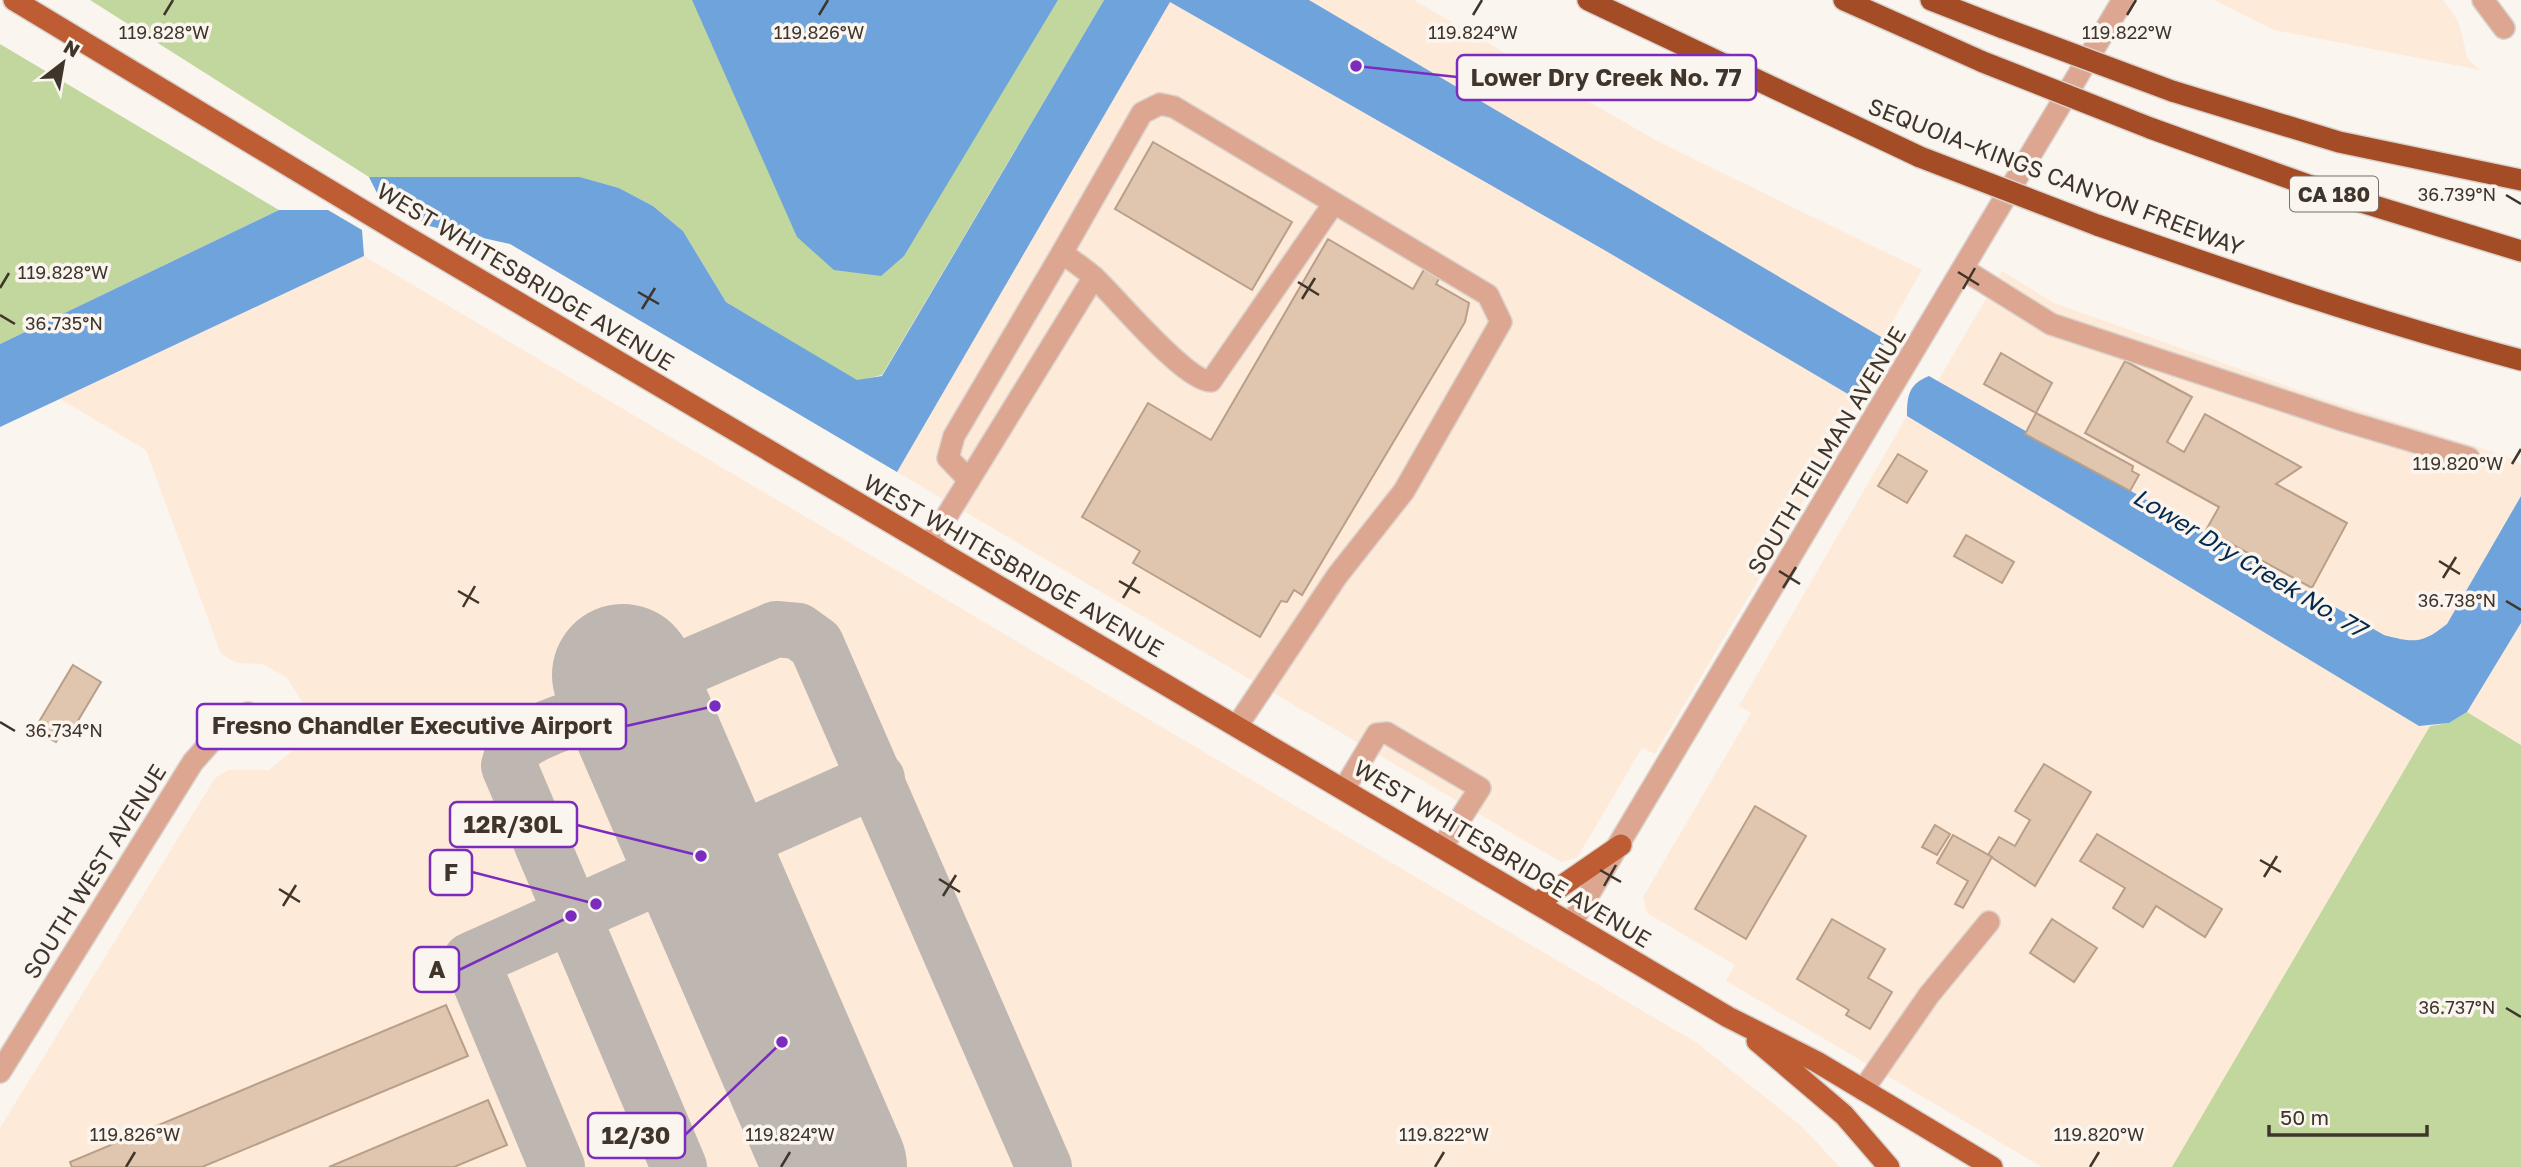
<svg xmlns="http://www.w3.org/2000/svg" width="2521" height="1167" font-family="'Golos Text',sans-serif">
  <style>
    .built { fill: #feead8 }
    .green { fill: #c2d79d }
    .water { fill: #6fa3db }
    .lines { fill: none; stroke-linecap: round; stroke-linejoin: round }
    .taxiway { stroke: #beb6b0; stroke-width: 56 }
    .runway { stroke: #beb6b0; stroke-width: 142 }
    .building { fill: #e1c6af; stroke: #b99f89; stroke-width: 2 }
    .minor-casing { stroke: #d9d2cd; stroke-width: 24 }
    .major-casing { stroke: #d9d2cd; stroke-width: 24 }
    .highway-casing { stroke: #d9d2cd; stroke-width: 24 }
    .minor { stroke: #dca690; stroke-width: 21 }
    .major { stroke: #be5d34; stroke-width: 21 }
    .highway { stroke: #a44c25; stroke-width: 21 }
    .highway-bridge-casing { stroke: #d9d2cd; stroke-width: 24; stroke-linecap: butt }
    .highway-bridge { stroke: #a44c25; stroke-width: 21 }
    .ticks { fill: none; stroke: #3f352b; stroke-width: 2.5 }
    .labels { text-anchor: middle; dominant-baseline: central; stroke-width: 7; stroke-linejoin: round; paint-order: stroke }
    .shield { fill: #fbf5f0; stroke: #776f66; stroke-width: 2 }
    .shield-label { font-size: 21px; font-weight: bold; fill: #3f352b }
    .street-label { font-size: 23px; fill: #3f352b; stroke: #fbf5f0 }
    .water-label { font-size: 24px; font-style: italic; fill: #032a4e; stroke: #fbf5f0 }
    .ticks-label { font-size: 18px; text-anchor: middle; fill: #3f352b; stroke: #fbf5f0; stroke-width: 7; stroke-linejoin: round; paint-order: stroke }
    .leader { fill: none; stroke: #7b2cbf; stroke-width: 2.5 }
    .callout-dot { fill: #7b2cbf; stroke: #fbf5f0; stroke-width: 2.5 }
    .callout { fill: #fbf5f0; stroke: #7b2cbf; stroke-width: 2.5 }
    .callout-label { font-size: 24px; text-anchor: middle; font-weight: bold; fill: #3f352b }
  </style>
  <rect width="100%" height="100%" fill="#fbf5f0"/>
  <g class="built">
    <polygon points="1309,0 1414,0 1657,141 1922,270 1883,338"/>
    <polygon points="2214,0 2443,0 2458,21 2468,59 2480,70 2274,30"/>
    <polygon points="1170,1 1606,251 1858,400 1785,535 1655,754 1642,748 1577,858 1561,862 897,472"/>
    <polygon points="364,256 1697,1043 1800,1125 1840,1167 0,1167 0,1128 215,778 228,770 269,770 297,747 304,730 301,700 287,678 263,664 237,663 221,654 146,450 60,399"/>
    <polygon points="2002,271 2054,303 2318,397 2506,456 2521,464 2521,496 2447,624 2430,637 2411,643 2384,635 1938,381"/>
    <polygon points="1907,416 2419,725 2430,726 2172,1167 2042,1167 1726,981 1735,965 1647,913 1643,897 1751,713 1739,706"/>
    <polygon points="2521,623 2521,745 2467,712"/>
  </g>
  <g class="green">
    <polygon points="90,0 1104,0 882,375 857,381 726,302 683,231 653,206 619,188 580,177 369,177"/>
    <polygon points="0,44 279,210 0,344"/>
    <polygon points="2467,712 2521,745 2521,1167 2172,1167 2430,726 2449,723"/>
  </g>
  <g class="water">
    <polygon points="692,0 1058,0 904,256 881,276 834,270 797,237"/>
    <path d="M1104,0H1309L1883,338C1886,371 1881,376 1858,400L1606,251L1170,2L897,472L510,244L429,226L378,195L369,177H580L619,188L653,206L683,231L726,302L857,380L882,376Z"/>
    <polygon points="279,210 328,210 362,230 364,256 0,427 0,344"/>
    <path d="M1929,376L2384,635C2414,643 2422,644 2447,624L2521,496V623L2467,712L2449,723L2419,726L1907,416C1907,395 1909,384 1929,376Z"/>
  </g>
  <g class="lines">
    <g class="taxiway">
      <path d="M658,754C649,725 639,700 664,677L776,629L798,631L816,644L1044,1167"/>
      <path d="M658,754C646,738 635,719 615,713C594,708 532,731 517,746C512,752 511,759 509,766L679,1167"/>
      <polyline points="557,1167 471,960 877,779"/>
    </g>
    <polyline class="runway" points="623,675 836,1167"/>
  </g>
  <g class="building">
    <polygon points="1153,142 1292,222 1252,290 1115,209"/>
    <polygon points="1328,239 1413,289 1426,266 1441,275 1436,284 1469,303 1465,322 1302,595 1294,590 1287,602 1281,601 1260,637 1133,563 1140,551 1082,517 1148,403 1211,440"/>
    <polygon points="2001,353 2052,383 2036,413 1984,384"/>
    <polygon points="2125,361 2192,397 2167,442 2184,452 2205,414 2301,467 2276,484 2347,523 2312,588 2206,530 2219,507 2085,433"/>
    <polygon points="2036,413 2133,466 2132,471 2139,475 2130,491 2025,434"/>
    <polygon points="1898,454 1927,471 1907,503 1878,486"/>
    <polygon points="1966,535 2014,562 2002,583 1954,556"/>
    <polygon points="73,665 101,682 73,729 67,725 56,742 34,730"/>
    <polygon points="2044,764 2091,792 2035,886 1988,855 1999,837 2015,846 2030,820 2015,811"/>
    <polygon points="1755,806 1806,836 1746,939 1695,909"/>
    <polygon points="1935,825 1950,834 1937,855 1922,847"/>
    <polygon points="2097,834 2222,909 2205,937 2156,906 2143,927 2113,908 2125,888 2080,861"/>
    <polygon points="1953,835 1992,857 1963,908 1955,904 1968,881 1937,863"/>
    <polygon points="1832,919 1885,949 1868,978 1892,992 1870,1029 1846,1015 1849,1010 1797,979"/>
    <polygon points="2052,919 2097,948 2074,982 2030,953"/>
    <polygon points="446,1005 468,1056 202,1167 72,1167 70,1162"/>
    <polygon points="488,1100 507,1145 454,1167 329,1167"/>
  </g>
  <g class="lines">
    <defs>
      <g id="minor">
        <polyline points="2483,0 2504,28"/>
        <polyline points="1963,269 2051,324 2345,421 2469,458"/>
        <polyline points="969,480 948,458 954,436 1062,253"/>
        <polyline points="929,545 1094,277"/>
        <path d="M1237,726L1337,576L1404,491L1501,322L1488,295L1174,107L1160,104L1142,113L1062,253C1074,262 1087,270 1097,280C1119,301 1186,382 1211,381L1334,203"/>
        <polyline points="1344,789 1377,734 1387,733 1480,788 1442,847"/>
        <polyline points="1571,924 2123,0"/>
        <polyline points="0,1072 193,762 226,725 248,713"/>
        <polyline points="1863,1090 1929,995 1989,922"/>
      </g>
      <g id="major">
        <polyline points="14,0 402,234 1571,924 1728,1017 1817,1062 1992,1167"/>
        <polyline points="1537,903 1621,845"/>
        <polyline points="1757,1041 1844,1115 1889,1167"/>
      </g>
      <g id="highway">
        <polyline points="1588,0 1920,157"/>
        <polyline points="1844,0 1983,62"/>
        <polyline points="1931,0 2003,28"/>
        <polyline points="2172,91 2339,142 2521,180"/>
        <polyline points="2150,128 2319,189 2521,251"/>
        <path d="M2097,225C2237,274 2377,322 2521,360"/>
      </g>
    </defs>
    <use href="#minor" class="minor-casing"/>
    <use href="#major" class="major-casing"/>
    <use href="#highway" class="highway-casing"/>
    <use href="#minor" class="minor"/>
    <use href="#major" class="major"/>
    <use href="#highway" class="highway"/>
    <defs>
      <g id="highway-bridge">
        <polyline points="2003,28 2172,91"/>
        <polyline points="1983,62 2150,128"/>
        <polyline points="1920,157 2097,225"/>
      </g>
    </defs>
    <use href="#highway-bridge" class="highway-bridge-casing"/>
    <use href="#highway-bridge" class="highway-bridge"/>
  </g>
  <path class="ticks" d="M164,15L173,0M819,15L828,0M1473,15L1482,0M2127,15L2136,0M2506,195L2521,204M1958,272L1979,285M1298,282L1319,295M0,288L9,273M1963,289L1975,268M638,292L659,304M1302,299L1315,278M642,309L655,288M0,315L15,324M2512,464L2521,449M2439,561L2460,574M1779,571L1800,584M2443,578L2456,557M1119,581L1140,593M1783,588L1796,567M458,591L479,603M1123,598L1136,577M2506,601L2521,610M463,607L475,586M0,722L15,731M2260,860L2281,872M1600,870L1621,882M2264,877L2277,856M939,879L960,892M1604,886L1616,865M279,889L300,902M943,896L956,875M283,906L296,885M2506,1008L2521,1017M126,1167L135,1152M781,1167L790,1152M1435,1167L1444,1152M2090,1167L2099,1152"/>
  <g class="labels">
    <rect class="shield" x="2290" y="176.5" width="88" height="35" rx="5"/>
    <g class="shield-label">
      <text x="2334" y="194">CA 180</text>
    </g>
    <g class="street-label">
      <text transform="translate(2056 176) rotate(21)">SEQUOIA–KINGS CANYON FREEWAY</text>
      <text transform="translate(526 276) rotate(31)">WEST WHITESBRIDGE AVENUE</text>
      <text transform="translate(1826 450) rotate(-59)">SOUTH TEILMAN AVENUE</text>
      <text transform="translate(1014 565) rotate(30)">WEST WHITESBRIDGE AVENUE</text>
      <text transform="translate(1503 853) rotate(31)">WEST WHITESBRIDGE AVENUE</text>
      <text transform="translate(94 871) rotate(-58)">SOUTH WEST AVENUE</text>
    </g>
    <g class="water-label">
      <text transform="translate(2250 562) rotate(31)">Lower Dry Creek No. 77</text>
    </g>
  </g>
  <g class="ticks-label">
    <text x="819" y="39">119.826°W</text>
    <text x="1473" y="39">119.824°W</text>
    <text x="164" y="39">119.828°W</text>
    <text x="2127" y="39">119.822°W</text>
    <text x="2457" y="201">36.739°N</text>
    <text x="63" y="279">119.828°W</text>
    <text x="64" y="330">36.735°N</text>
    <text x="2458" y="470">119.820°W</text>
    <text x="2457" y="607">36.738°N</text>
    <text x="64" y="737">36.734°N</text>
    <text x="2457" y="1014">36.737°N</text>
    <text x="135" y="1141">119.826°W</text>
    <text x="790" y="1141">119.824°W</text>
    <text x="1444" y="1141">119.822°W</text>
    <text x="2099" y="1141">119.820°W</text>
  </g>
  <path class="leader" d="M1356 66L1457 77M715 706L626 726M701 856L577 825M596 904L472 872M571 916L459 970M782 1042L685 1135"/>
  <g class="callout-dot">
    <circle cx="1356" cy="66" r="7"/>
    <circle cx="715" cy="706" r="7"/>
    <circle cx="701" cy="856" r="7"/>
    <circle cx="596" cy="904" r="7"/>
    <circle cx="571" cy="916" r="7"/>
    <circle cx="782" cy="1042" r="7"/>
  </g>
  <g class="callout">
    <rect x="1457" y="55" width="299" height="45" rx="7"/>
    <rect x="197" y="704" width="429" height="45" rx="7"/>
    <rect x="450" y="802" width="127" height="45" rx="7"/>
    <rect x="430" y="850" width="42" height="45" rx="7"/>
    <rect x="414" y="947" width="45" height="45" rx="7"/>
    <rect x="588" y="1113" width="97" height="45" rx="7"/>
  </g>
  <g class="callout-label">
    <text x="1606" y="86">Lower Dry Creek No. 77</text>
    <text x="412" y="734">Fresno Chandler Executive Airport</text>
    <text x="513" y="833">12R/30L</text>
    <text x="451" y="881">F</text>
    <text x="437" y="978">A</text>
    <text x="636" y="1144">12/30</text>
  </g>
  <g transform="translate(63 63) rotate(31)" stroke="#fbf5f0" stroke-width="5" paint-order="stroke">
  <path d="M0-5L12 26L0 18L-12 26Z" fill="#3f352b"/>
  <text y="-10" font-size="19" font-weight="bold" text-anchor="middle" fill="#3f352b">N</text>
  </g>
  <path d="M2269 1125v10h158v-10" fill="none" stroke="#3f352b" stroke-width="3.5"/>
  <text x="2280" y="1125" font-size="21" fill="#3f352b" stroke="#fbf5f0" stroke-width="5" paint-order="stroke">50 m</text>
</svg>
